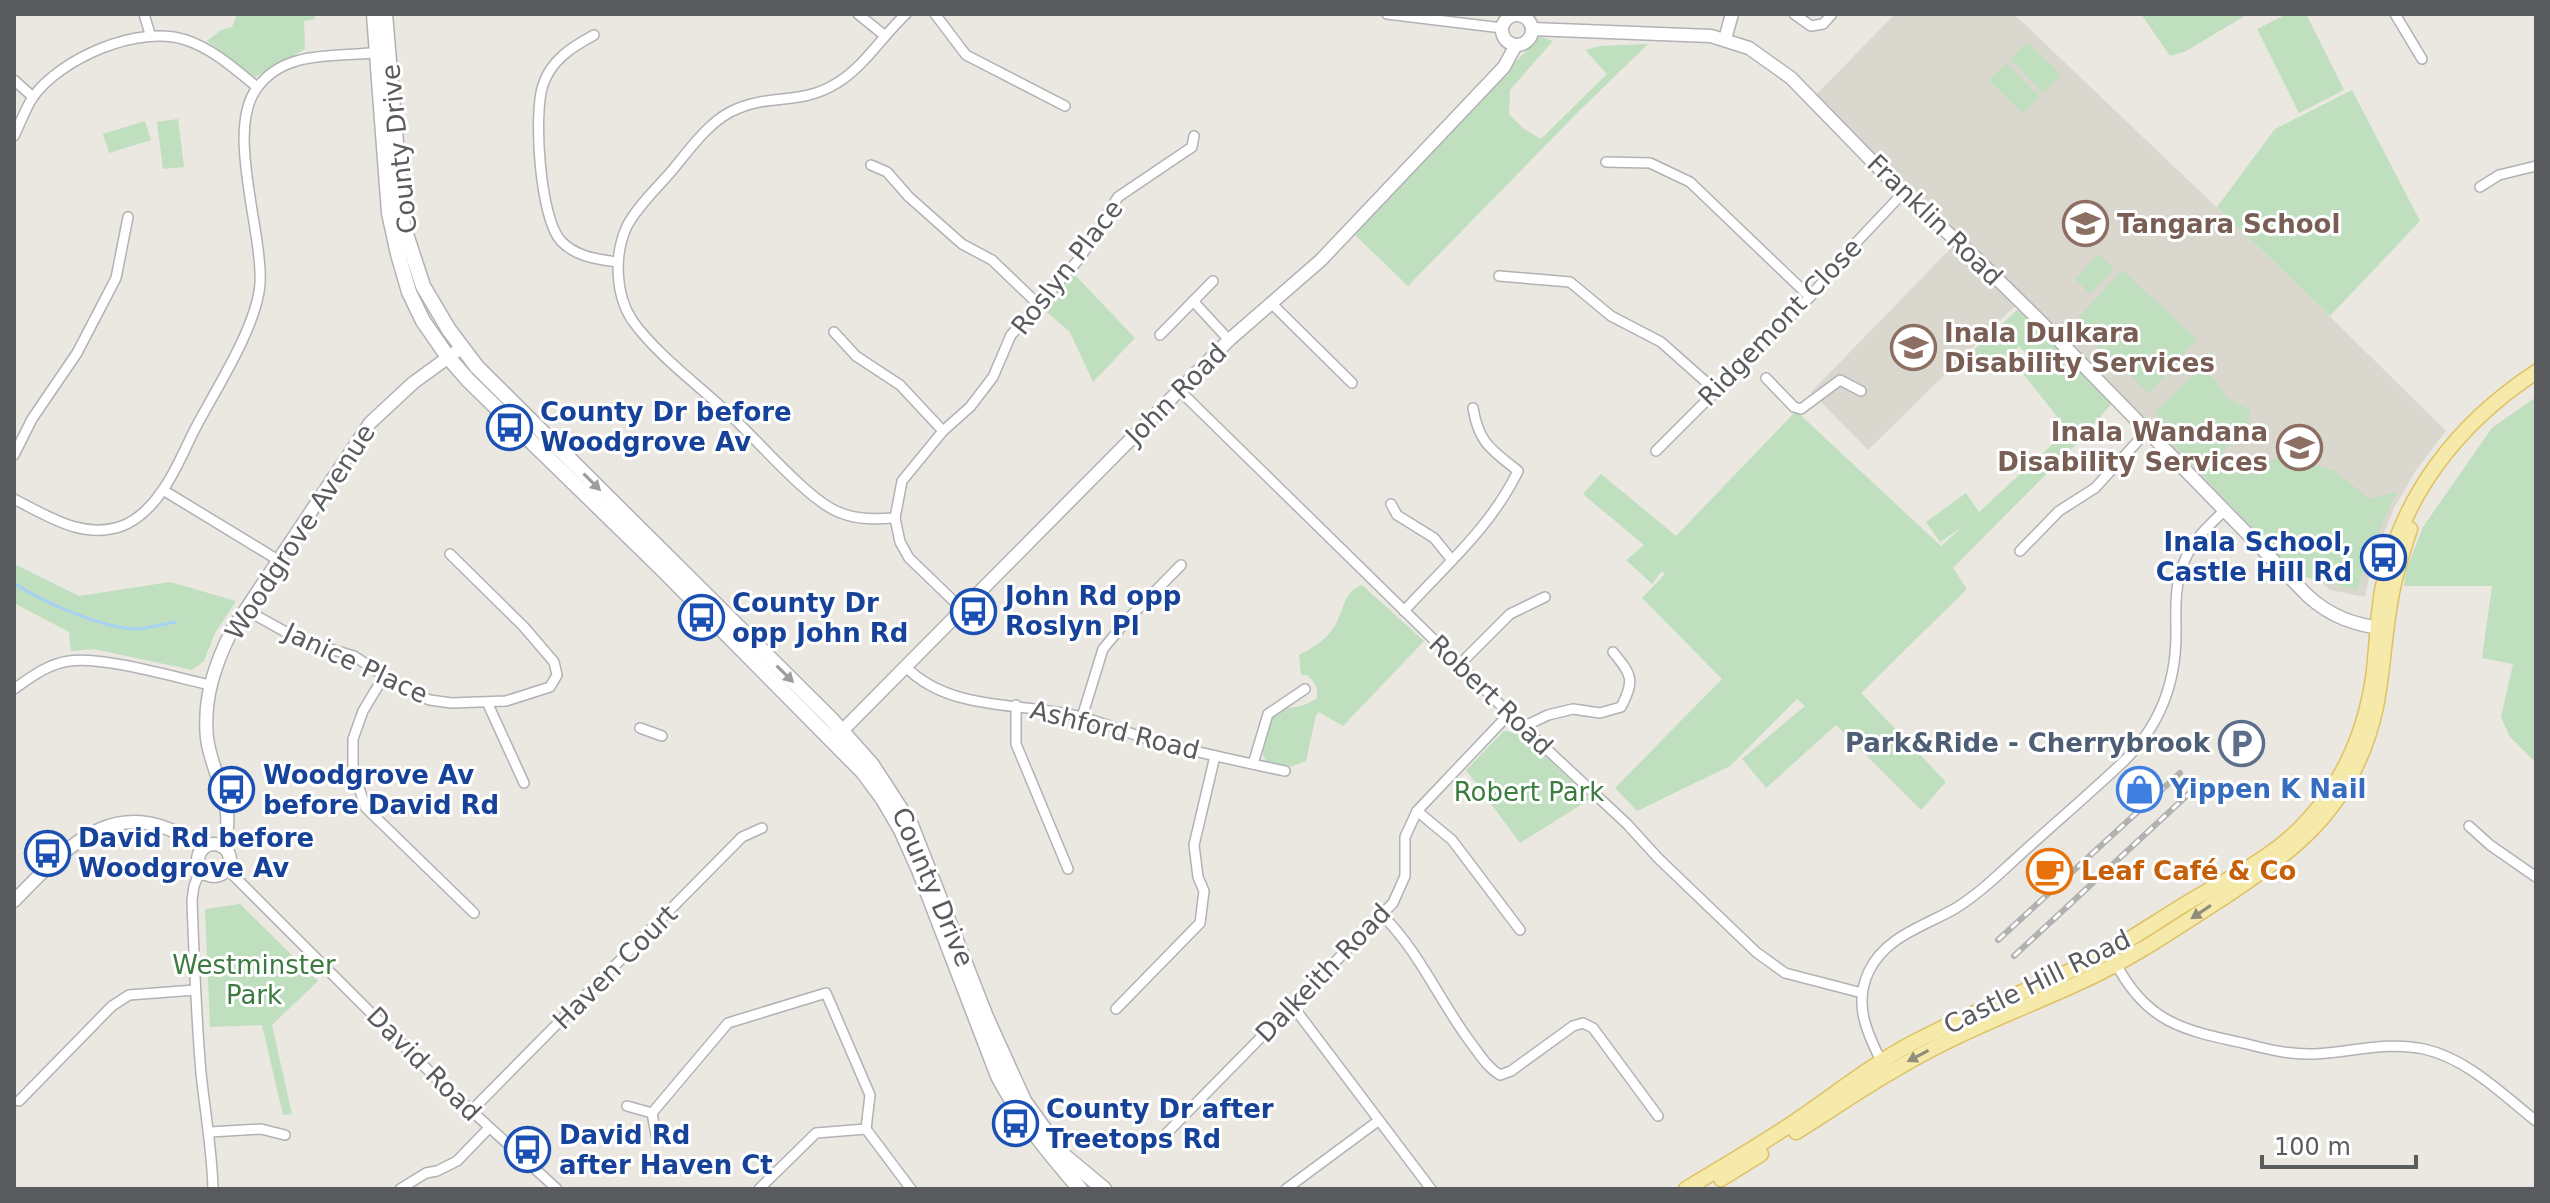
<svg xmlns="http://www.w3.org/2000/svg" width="2550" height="1203" font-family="'DejaVu Sans',sans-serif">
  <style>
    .education { fill: #dad7ce }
    .green { fill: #bfdfbf }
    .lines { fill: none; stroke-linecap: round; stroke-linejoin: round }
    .stream { stroke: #a6d0f4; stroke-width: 3 }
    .minor-casing { stroke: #b1b2b6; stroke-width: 12 }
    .tertiary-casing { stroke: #b1b2b6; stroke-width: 15 }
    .secondary-casing { stroke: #b0b2b6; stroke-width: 17 }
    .primary-casing { stroke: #e0c063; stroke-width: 17 }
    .minor { stroke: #fff; stroke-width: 9 }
    .tertiary { stroke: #fff; stroke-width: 12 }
    .secondary { stroke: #fff; stroke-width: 14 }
    .primary { stroke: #f5eaaa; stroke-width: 14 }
    .rail-casing { stroke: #b0b1b1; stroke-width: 6 }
    .rail { stroke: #fff; stroke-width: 3; stroke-dasharray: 9; stroke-linecap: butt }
    .oneway { fill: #9b9d9f }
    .oneway2 { fill: #908d79 }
    .labels { text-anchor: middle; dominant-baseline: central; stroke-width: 6; stroke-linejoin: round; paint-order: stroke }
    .street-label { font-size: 26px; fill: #595b5f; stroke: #fff }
    .education-label { font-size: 26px; font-weight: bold; fill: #785e54; stroke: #fff; text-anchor: start }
    .transit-label { font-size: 26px; font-weight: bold; fill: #164399; stroke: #fff; text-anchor: start }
    .service-label { font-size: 26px; font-weight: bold; fill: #4e5e75; stroke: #fff; text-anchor: end }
    .shop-label { font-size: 26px; font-weight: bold; fill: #366cbe; stroke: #fff; text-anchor: start }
    .park-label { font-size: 26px; fill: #3c7b40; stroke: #fff }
    .food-label { font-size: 26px; font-weight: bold; fill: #c56008; stroke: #fff; text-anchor: start }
  </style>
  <rect width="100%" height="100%" fill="#eae8e0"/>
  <g class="education">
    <polygon points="1895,14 2014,14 2294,281 2446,431 2416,470 2394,508 2372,562 2365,597 2330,590 2181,463 1812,99"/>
    <polygon points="1956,243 2018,303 1868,450 1811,392"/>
  </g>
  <g class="green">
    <polygon points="237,14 314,14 315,19 304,21 305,49 255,77 207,41 221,30 232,27"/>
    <polygon points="2141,14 2248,14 2186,51 2170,56"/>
    <polygon points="2287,14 2306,14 2344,90 2299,113 2257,29"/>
    <polygon points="1540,36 1553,41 1510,90 1509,114 1524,129 1541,139 1607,74 1585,50 1600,46 1648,44 1579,111 1408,286 1354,234"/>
    <polygon points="2027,42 2061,75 2043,93 2010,59"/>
    <polygon points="2006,63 2039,96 2023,113 1989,81"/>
    <polygon points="2352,90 2420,221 2330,316 2217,207 2275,129"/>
    <polygon points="178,119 184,167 163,169 157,122"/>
    <polygon points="145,121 151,140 109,153 103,134"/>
    <polygon points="2099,254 2114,269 2090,294 2075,279"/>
    <polygon points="2122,270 2197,339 2149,393 2073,324"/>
    <polygon points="1074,274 1135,338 1093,382 1070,332 1043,309"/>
    <polygon points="2018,309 2112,403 2086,434 1953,568 1967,589 1861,693 1946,782 1921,810 1836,725 1766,788 1742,759 1805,706 1797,699 1730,766 1637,811 1615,788 1722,679 1642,598 1665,574 1662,571 1652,584 1626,560 1644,545 1583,494 1601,474 1676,536 1796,411 1941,546 1962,527 1940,542 1926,522 1966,493 1979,512 2068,430 2020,370 2030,358 2019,346 2001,365 1981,366 1967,374 1958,365"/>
    <polygon points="2198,370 2215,379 2226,397 2250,410 2248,426 2221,452 2245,471 2277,458 2287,458 2333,470 2370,499 2397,492 2374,540 2357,590 2301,576 2261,538 2162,432 2156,412"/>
    <polygon points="2536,397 2536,763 2510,737 2501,717 2513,664 2482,658 2492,586 2404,586 2406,570 2423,527 2492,428"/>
    <polygon points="14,564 79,596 170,582 236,601 215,633 204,661 192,670 94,649 71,651 69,632 14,603"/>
    <path d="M1362,585L1424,641L1343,726L1319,712L1316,715L1306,761L1290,767L1266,761C1261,753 1261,746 1264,737C1279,694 1291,717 1317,698C1318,687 1315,682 1307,675H1301L1299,655C1313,648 1326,640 1334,627C1344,612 1343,591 1362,585Z"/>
    <polygon points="1504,731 1520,732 1590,799 1520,843 1466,770"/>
    <polygon points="240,904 318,981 272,1025 292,1114 283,1115 262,1025 210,1027 205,909"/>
  </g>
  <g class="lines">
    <path class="stream" d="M14,583C42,602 104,629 138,629C150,628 163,624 175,622"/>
    <defs>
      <g id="minor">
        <polyline points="144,14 150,34"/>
        <polyline points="858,14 884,35"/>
        <polyline points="935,14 966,55 1065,106"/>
        <polyline points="1387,14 1502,28"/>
        <polyline points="1794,14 1811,26 1823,24 1832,14"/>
        <polyline points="2395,14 2422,59"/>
        <polyline points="1518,15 1518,14"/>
        <path d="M594,35C572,47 551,60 543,85C533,114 540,219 561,241C576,257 597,259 617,262"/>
        <polyline points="14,80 33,97"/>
        <path d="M14,136C20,124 25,109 33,97C61,58 139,24 186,40C213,49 235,69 257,87"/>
        <polyline points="1606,162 1650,163 1690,182 1810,297"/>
        <polyline points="871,165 887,172 909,197 962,244 992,260 1040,306"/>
        <polyline points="2480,187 2499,175 2536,166"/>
        <polyline points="1499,276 1570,282 1611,316 1661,342 1715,390"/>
        <polyline points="1193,301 1229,340"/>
        <polyline points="1271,303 1352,383"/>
        <polyline points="834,332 856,356 900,385 943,431"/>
        <polyline points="1160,335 1213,281"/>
        <polyline points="1766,378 1794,407 1801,409 1840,380 1861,391"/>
        <polyline points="1179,390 1523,727 1627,824 1658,858 1756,952 1785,973 1862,993"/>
        <polyline points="1656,451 1810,297 1852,247 1903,193"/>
        <polyline points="14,455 32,419 77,353 116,278 128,217"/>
        <polyline points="163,490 278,560"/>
        <path d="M14,499C48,516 82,540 122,526C138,520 153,505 162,491C176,472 185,448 196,427C216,389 257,326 260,284C263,231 225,130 257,88C286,48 338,58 380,52"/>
        <polyline points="1391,504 1397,515 1434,538 1451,559"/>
        <path d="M895,518C877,519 858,520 841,513C810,503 755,437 728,413C698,385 656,354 632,320C615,294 614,254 627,226C637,207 655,190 669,174C689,151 709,119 739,108C773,94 802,105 837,83C864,67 883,35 906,14"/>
        <polyline points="2020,551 2059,511 2095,488 2148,430"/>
        <polyline points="246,610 300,640 354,656 410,693 430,700 451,703 506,701 550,687 557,675 554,662 524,627 450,554"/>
        <polyline points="963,610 909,558 900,542 895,518 902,481 943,431 970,407 993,377 1011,335 1080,258 1118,197 1192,147 1194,136"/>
        <path d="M1404,611C1445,566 1491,527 1518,471C1492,450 1479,444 1473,408"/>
        <polyline points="1460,664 1510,614 1545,597"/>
        <path d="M906,667C950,712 1021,702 1078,716C1102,722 1125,732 1148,739C1193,752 1239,761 1285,771"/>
        <polyline points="384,676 363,711 353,739 353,771 366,808 474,913"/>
        <path d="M14,689C31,677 48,664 69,661C103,656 174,677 210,685"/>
        <polyline points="487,702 524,783"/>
        <polyline points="1016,705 1016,744 1068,869"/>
        <polyline points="1082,717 1103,649 1127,620 1181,565"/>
        <path d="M1523,727L1548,715L1573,709L1600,713L1621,707C1635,680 1632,675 1613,652"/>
        <polyline points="640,728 662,736"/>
        <polyline points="1253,764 1268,714 1305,689"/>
        <polyline points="1417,811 1452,840 1520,930"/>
        <polyline points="2469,826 2490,845 2536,877"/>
        <path d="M201,869L194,886L192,900C194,958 196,1015 201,1073C205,1112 212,1149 213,1189"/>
        <polyline points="227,869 440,1082 557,1189"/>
        <path d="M1382,915C1419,951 1440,1002 1471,1043C1480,1055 1487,1067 1500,1075L1511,1071L1573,1026L1583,1023L1593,1028L1658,1116"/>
        <path d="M2115,962C2146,1022 2182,1030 2243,1043C2266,1049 2290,1055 2315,1054C2351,1052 2388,1041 2424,1049C2468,1059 2502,1094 2536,1121"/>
        <polyline points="1292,1005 1431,1189"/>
        <polyline points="1116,1009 1200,923 1204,891 1198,877 1194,845 1215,756"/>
        <path d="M1882,1063C1867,1033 1853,1004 1869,971C1886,936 1925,926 1956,908C1980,893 2000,873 2021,854C2054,824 2088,795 2121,764C2158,729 2176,685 2176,634C2176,610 2174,585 2184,562C2192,541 2209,525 2225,510"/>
        <polyline points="19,1101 112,1006 129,995 195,990"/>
        <polyline points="627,1106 652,1113 656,1135"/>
        <polyline points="471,1111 742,837 762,828"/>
        <polyline points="652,1113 728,1023 826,993 870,1095 866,1129 816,1133 759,1189"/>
        <polyline points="866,1129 911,1189"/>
        <polyline points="210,1132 261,1129 285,1135"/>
        <polyline points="1158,1142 1393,903 1405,876 1405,837 1417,811 1510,713"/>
        <polyline points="400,1189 426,1173 437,1171 457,1161 489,1128"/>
        <polyline points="1286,1189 1378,1121"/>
      </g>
      <g id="tertiary">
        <circle cx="1517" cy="30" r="15"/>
        <path d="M1532,29L1711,36L1749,48L1791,78L1903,193L1976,258L2040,321L2308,596C2331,617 2355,625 2386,629"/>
        <polyline points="1725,39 1732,14"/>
        <polyline points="835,738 1229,340 1321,260 1504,67 1516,45"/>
        <circle cx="214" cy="860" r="16"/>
        <path d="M221,846C240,811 211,774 207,738C203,698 215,664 232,630L370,423L413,383L461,348"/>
        <path d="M14,901C72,841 119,789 203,848"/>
      </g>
      <g id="secondary">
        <path d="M374,14L389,213L398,254L409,292L423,321L448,357L468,380L662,569L863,772L883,799L901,830L919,870L998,1076C1020,1118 1049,1153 1080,1189"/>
        <polyline points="385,14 403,225 423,286 449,330 477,367 831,719 872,765 911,825 986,1017 1024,1101 1062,1154 1104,1189"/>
      </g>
      <g id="primary">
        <path d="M1796,1132C1842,1103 1887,1072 1936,1047C1984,1022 2036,1003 2085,980C2135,957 2180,925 2226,896C2278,861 2326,828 2354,770C2386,706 2379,659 2392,593C2396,572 2403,550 2410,529"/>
        <polyline points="1721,1179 1761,1154"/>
        <path d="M1686,1189C1725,1165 1766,1142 1803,1116C1838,1092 1870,1066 1907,1046C1964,1015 2025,992 2083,965C2123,946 2159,919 2197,897C2237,874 2277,855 2309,819C2344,780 2365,730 2373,678C2377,649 2377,620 2382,591C2400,497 2457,424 2536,372"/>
      </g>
    </defs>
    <use href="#minor" class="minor-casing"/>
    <use href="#tertiary" class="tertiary-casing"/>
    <use href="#secondary" class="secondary-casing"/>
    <use href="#primary" class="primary-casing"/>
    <use href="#minor" class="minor"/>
    <use href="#tertiary" class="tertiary"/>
    <use href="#secondary" class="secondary"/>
    <use href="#primary" class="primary"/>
    <defs>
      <g id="rail">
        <polyline points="1998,940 2180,773"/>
        <polyline points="2014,956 2194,789"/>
      </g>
    </defs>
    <use href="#rail" class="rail-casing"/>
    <use href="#rail" class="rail"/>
  </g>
  <defs><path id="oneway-solid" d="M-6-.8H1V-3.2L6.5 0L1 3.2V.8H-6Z" transform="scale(2)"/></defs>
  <g class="oneway">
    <use href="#oneway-solid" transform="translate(592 482) rotate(45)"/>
    <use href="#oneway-solid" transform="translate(785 674) rotate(45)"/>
  </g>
  <g class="oneway2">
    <use href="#oneway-solid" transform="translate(2201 912) rotate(146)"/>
    <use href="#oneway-solid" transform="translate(1918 1056) rotate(152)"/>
  </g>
  <defs>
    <symbol id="school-ring" viewBox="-11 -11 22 22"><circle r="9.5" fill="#fff" stroke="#8d6e63" stroke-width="1.5"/><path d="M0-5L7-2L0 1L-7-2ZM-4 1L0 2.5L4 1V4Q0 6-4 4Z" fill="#8d6e63"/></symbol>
    <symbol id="university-ring" viewBox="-11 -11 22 22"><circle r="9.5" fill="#fff" stroke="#8d6e63" stroke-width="1.5"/><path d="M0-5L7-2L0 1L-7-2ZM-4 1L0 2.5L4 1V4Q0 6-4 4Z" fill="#8d6e63"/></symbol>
    <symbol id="bus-ring" viewBox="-11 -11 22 22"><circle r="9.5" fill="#fff" stroke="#1a4fb4" stroke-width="1.5"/><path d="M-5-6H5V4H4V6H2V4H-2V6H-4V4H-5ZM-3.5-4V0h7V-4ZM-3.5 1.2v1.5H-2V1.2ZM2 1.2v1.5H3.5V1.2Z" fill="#1a4fb4"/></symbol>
    <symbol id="parking-ring" viewBox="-11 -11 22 22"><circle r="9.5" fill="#fff" stroke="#5c6f8a" stroke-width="1.5"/><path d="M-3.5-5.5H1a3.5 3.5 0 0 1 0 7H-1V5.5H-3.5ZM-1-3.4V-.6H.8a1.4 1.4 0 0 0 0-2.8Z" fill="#5c6f8a"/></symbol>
    <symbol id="shop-ring" viewBox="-11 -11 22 22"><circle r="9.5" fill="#fff" stroke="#3f7fe0" stroke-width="1.5"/><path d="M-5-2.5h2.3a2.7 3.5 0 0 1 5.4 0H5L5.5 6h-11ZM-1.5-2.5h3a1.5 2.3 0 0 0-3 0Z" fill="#3f7fe0"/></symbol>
    <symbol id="cafe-ring" viewBox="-11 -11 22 22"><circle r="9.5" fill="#fff" stroke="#e8710a" stroke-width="1.5"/><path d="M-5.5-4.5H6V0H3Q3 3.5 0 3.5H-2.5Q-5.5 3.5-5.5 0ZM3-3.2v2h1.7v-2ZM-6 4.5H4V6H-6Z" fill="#e8710a"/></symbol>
  </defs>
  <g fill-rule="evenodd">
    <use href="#school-ring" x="2060" y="198" width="51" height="51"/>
    <use href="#university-ring" x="1888" y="322" width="51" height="51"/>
    <use href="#bus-ring" x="484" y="402" width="51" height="51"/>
    <use href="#school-ring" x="2274" y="422" width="51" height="51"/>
    <use href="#bus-ring" x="2358" y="532" width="51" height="51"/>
    <use href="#bus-ring" x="948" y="586" width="51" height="51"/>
    <use href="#bus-ring" x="676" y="592" width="51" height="51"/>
    <use href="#parking-ring" x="2216" y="718" width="51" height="51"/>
    <use href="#shop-ring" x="2114" y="764" width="51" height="51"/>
    <use href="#bus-ring" x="206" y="764" width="51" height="51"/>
    <use href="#bus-ring" x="22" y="828" width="51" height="51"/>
    <use href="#cafe-ring" x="2024" y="846" width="51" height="51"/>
    <use href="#bus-ring" x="990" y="1098" width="51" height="51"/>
    <use href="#bus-ring" x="502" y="1124" width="51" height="51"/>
  </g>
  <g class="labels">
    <g class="street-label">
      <text transform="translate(399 149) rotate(-96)">County Drive</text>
      <text transform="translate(1935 220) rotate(44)">Franklin Road</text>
      <text transform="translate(1067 267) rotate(-52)">Roslyn Place</text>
      <text transform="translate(1780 322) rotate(-46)">Ridgemont Close</text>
      <text transform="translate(1176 394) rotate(-45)">John Road</text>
      <text transform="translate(300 532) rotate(-57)">Woodgrove Avenue</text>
      <text transform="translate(356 663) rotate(25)">Janice Place</text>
      <text transform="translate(1491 695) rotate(44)">Robert Road</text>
      <text transform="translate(1115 730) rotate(14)">Ashford Road</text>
      <text transform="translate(933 887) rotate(67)">County Drive</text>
      <text transform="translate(615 967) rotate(-45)">Haven Court</text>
      <text transform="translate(1323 973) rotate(-46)">Dalkeith Road</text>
      <text transform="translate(2037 982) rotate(-26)">Castle Hill Road</text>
      <text transform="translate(424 1064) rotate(45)">David Road</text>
    </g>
    <g class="education-label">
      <text x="2117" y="224">Tangara School</text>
      <text x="1944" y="333">Inala Dulkara<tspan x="1944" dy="30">Disability Services</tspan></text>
      <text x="2268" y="432" text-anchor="end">Inala Wandana<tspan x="2268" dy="30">Disability Services</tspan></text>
    </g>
    <g class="transit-label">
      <text x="540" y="412">County Dr before<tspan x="540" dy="30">Woodgrove Av</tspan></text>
      <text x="2352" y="542" text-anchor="end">Inala School,<tspan x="2352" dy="30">Castle Hill Rd</tspan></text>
      <text x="1005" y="596">John Rd opp<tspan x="1005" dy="30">Roslyn Pl</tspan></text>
      <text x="732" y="603">County Dr<tspan x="732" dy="30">opp John Rd</tspan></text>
      <text x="263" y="775">Woodgrove Av<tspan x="263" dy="30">before David Rd</tspan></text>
      <text x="78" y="838">David Rd before<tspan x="78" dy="30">Woodgrove Av</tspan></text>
      <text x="1046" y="1109">County Dr after<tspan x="1046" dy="30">Treetops Rd</tspan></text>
      <text x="559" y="1135">David Rd<tspan x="559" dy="30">after Haven Ct</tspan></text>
    </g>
    <g class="service-label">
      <text x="2210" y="743">Park&amp;Ride - Cherrybrook</text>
    </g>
    <g class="shop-label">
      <text x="2170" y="789">Yippen K Nail</text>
    </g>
    <g class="park-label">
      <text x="1529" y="792">Robert Park</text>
      <text x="254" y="965">Westminster<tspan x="254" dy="30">Park</tspan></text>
    </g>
    <g class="food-label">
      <text x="2081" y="871">Leaf Café &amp; Co</text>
    </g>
  </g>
  <rect width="2550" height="1203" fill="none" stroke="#595b5f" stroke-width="32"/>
  <path d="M2262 1155v12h154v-12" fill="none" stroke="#595b5f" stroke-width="4"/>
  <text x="2274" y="1155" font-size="24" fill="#595b5f" stroke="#ffffff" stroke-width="6" paint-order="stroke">100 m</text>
</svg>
